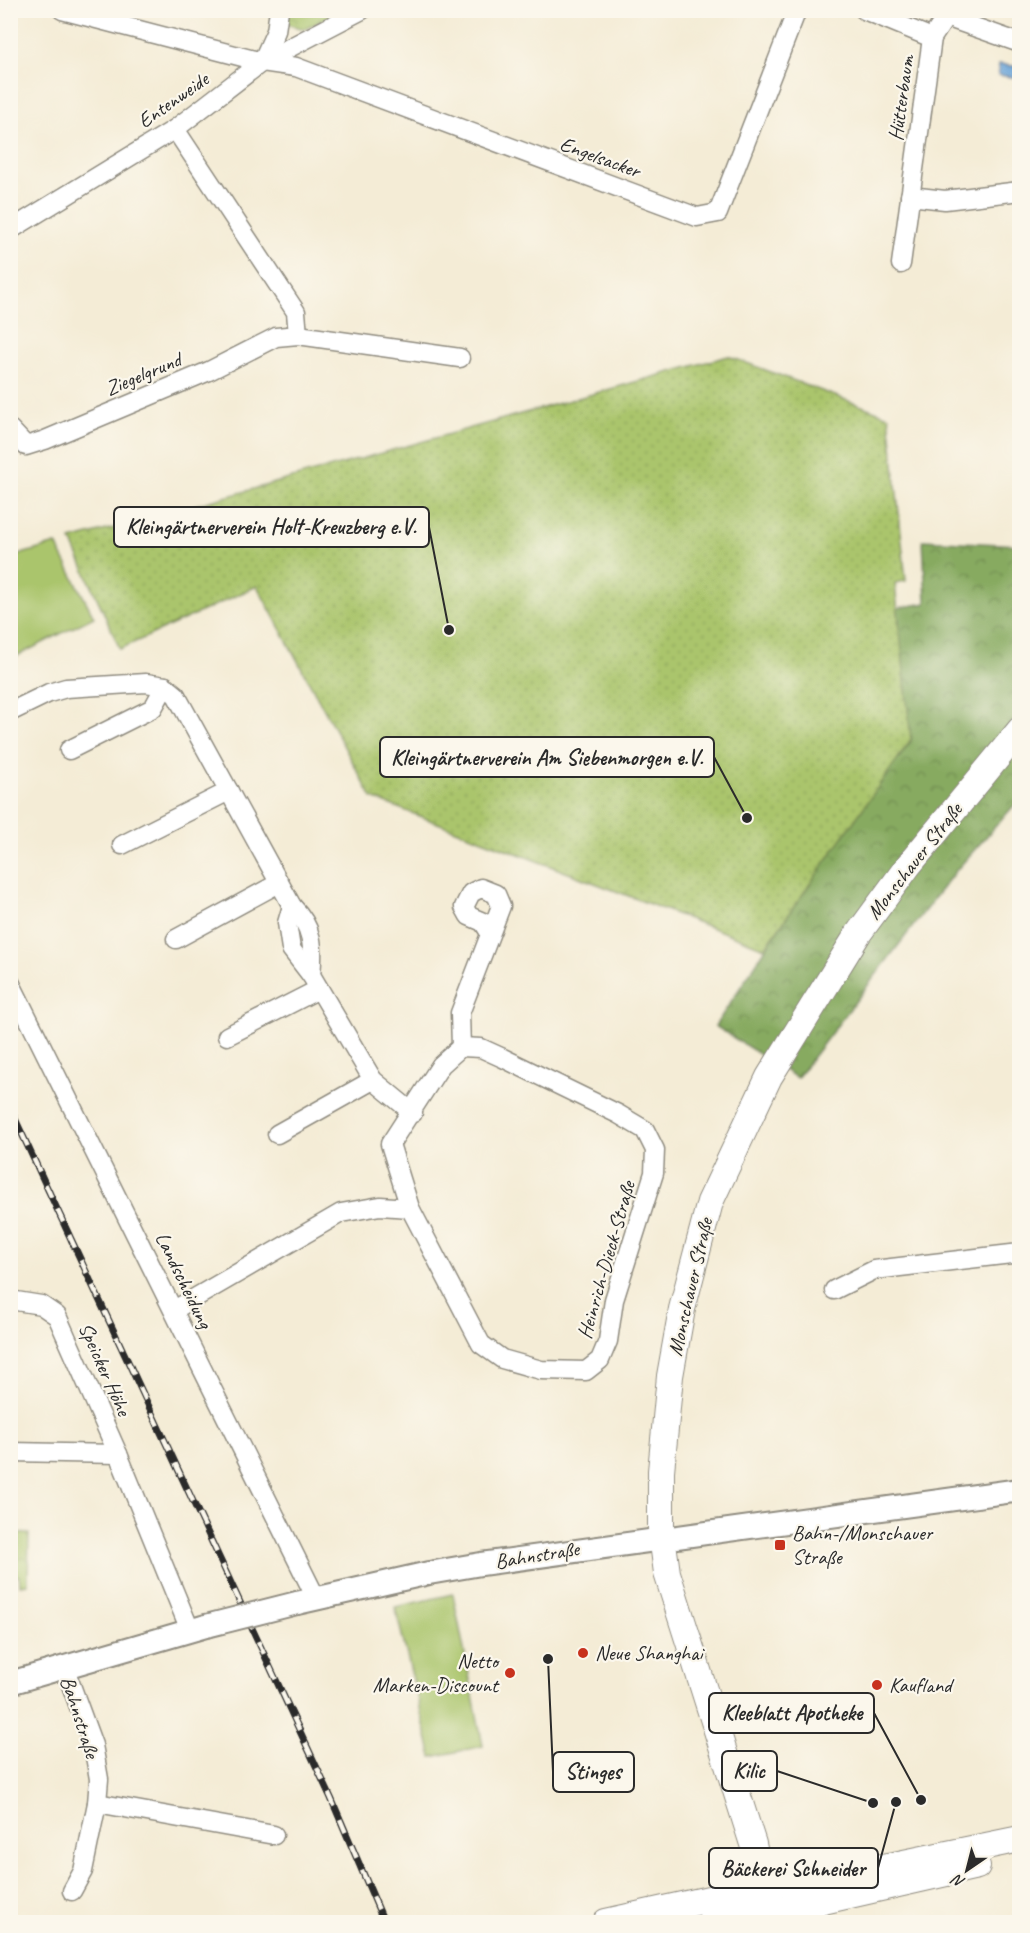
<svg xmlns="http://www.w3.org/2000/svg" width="1030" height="1933" font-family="Caveat,sans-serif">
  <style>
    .grass { fill: #aac56c; stroke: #6a784c; stroke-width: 1.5 }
    .forest { fill: url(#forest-crowns); stroke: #596a46; stroke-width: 1.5 }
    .park { fill: url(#park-crowns); stroke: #6a784c; stroke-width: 1.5 }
    .garden { fill: url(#garden-dots); stroke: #6a784c; stroke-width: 1.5 }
    .water { fill: #67a2d7; stroke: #496681; stroke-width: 1.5 }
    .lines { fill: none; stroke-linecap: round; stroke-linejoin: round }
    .minor-casing { stroke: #908c80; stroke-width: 21 }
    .tertiary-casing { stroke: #908c80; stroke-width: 26 }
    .secondary-casing { stroke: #908c80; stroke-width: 28 }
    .minor { stroke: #fff; stroke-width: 18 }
    .tertiary { stroke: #fff; stroke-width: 22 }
    .secondary { stroke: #fff; stroke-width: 26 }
    .rail-casing { stroke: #2b2b2b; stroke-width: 7 }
    .rail { stroke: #fbf7ec; stroke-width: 4.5; stroke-dasharray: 14; stroke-linecap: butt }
    .tertiary-bridge-casing { stroke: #908c80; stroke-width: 26; stroke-linecap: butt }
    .tertiary-bridge { stroke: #fff; stroke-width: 22 }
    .poi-dot { fill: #c8321e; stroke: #fbf7ec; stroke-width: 2 }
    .labels { text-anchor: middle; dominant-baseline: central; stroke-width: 4.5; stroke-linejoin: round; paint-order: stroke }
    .street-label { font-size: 21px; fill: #2b2b2b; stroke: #fbf7ec }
    .poi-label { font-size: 21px; fill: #2b2b2b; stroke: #fbf7ec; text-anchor: start }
    .leader { fill: none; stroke: #2b2b2b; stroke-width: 2 }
    .callout-dot { fill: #2b2b2b; stroke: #fbf7ec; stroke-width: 2 }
    .callout { fill: #fbf7ec; stroke: #2b2b2b; stroke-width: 2 }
    .callout-label { font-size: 22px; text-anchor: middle; font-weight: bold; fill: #2b2b2b }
  </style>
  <defs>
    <pattern id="forest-crowns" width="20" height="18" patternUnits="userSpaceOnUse" patternTransform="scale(1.5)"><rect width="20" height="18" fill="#87aa60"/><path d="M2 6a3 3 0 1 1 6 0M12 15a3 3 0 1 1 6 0" fill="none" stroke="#6f8b4f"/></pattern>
    <pattern id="park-crowns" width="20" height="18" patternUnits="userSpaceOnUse" patternTransform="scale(1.5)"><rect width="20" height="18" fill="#aac56c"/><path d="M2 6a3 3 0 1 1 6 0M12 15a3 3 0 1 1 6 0" fill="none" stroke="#92a95e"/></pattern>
    <pattern id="garden-dots" width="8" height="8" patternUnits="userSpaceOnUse" patternTransform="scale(1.5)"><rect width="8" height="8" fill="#aac56c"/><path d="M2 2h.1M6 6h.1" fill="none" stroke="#92a95e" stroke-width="1.8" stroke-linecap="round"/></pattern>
  </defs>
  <rect width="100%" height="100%" fill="#fbf7ec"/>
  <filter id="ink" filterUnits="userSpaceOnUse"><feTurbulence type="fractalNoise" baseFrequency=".0167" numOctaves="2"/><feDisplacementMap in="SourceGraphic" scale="12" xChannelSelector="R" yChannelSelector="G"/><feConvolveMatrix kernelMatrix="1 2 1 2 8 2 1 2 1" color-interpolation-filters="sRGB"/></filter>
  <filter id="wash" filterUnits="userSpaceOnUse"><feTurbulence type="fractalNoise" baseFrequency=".008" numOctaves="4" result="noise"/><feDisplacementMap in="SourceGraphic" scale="24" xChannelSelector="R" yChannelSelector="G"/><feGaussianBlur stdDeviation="1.35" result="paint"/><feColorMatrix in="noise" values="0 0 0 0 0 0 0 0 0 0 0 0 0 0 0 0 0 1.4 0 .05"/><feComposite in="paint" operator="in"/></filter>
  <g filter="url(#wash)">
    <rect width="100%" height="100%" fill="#f4ecd6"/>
    <g class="grass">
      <polygon points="56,544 94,617 11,659 11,557"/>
      <polygon points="453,1594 483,1746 432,1757 395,1607"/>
    </g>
    <polygon class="forest" points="923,540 1019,545 1019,800 953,874 797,1078 715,1026 800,896 911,741 897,608 926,603"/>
    <g class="park">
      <polygon points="287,11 341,11 305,29 285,24"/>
      <polygon points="10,1533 29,1534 28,1584 20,1585 19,1576 11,1576"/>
    </g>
    <polygon class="garden" points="728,356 889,416 906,581 895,583 911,740 765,948 372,798 257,586 120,649 71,540"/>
    <polygon class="water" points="999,64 1019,67 1018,78 998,75"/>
  </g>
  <g filter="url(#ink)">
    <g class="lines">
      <defs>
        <g id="minor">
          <polyline points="62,10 262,62 296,67 697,217 718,213 797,10"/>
          <polyline points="864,10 932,38"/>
          <polyline points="946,17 1020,43"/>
          <polyline points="262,62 276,31 279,10"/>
          <polyline points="910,196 945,200 1020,191"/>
          <polyline points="10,230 175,129 262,62 362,10"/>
          <polyline points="901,264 932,38 946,17 945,10"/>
          <polyline points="298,335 460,358"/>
          <polyline points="10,429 26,446 45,440 209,371 276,337 298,335 296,312 175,129"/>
          <path d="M10,712L49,693L66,688L146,683L165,686L176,695L292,906C313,927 314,946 311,975"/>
          <polyline points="69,750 153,708 165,686"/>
          <polyline points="122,845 229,791"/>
          <polyline points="292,906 287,923 291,949 311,975 373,1080 413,1113"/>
          <polyline points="176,939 279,883"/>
          <polyline points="10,982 316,1598"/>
          <polyline points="227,1036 319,989"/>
          <polygon points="461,1047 481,1048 503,1058 618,1114 645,1130 655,1150 654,1173 614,1300 608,1341 600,1360 586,1371 541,1370 502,1359 481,1344 410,1208 390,1144 441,1065"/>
          <polyline points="461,1047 460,1013 501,906 496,894 481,888 471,893 464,907 469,916 483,922 490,933"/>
          <polyline points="277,1134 373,1080"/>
          <polyline points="834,1290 874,1270 1020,1253"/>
          <polyline points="10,1300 41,1305 57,1316 118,1454 190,1630"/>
          <polyline points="174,1310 341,1213 380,1206 410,1208"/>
          <polyline points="10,1452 118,1454"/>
          <polyline points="64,1666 93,1745 99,1779 97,1803 83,1871 72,1891"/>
          <polyline points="97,1803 274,1835"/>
        </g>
        <g id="tertiary">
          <polyline points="297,1603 429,1573 481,1564 1020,1490"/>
          <polyline points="10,1683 206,1626"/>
        </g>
        <g id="secondary">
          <polyline points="606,1922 763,1887 894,1865 1020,1839"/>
          <polyline points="710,1922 801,1906 977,1866"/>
          <polyline points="769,1922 753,1844 667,1573 661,1528 661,1471 670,1376 682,1309 710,1202 769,1077 858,934 908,866 1020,730"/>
        </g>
      </defs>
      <use href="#minor" class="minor-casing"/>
      <use href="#tertiary" class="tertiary-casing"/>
      <use href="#secondary" class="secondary-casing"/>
      <use href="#minor" class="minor"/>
      <use href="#tertiary" class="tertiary"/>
      <use href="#secondary" class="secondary"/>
      <defs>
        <polyline id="rail" points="10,1108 331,1798 384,1922"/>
      </defs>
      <use href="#rail" class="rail-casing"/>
      <use href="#rail" class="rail"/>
      <defs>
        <polyline id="tertiary-bridge" points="206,1626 297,1603"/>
      </defs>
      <use href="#tertiary-bridge" class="tertiary-bridge-casing"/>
      <use href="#tertiary-bridge" class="tertiary-bridge"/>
    </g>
  </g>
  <g class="poi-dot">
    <rect x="774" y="1539" width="12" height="12" rx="3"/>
    <circle cx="583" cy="1653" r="6"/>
    <circle cx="510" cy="1673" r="6"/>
    <circle cx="877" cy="1685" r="6"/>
  </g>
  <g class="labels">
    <g class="street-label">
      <text transform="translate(901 98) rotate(-82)">Hütterbaum</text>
      <text transform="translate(173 100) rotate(-35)">Entenweide</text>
      <text transform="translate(600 157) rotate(20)">Engelsacker</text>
      <text transform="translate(143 374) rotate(-23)">Ziegelgrund</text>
      <text transform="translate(914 861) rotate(-52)">Monschauer Straße</text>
      <text transform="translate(606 1260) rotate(-74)">Heinrich-Dieck-Straße</text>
      <text transform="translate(184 1280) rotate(64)">Landscheidung</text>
      <text transform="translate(690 1287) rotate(-77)">Monschauer Straße</text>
      <text transform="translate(105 1369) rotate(66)">Speicker Höhe</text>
      <text transform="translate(537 1555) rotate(-9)">Bahnstraße</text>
      <text transform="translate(80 1717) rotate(72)">Bahnstraße</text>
    </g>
    <g class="poi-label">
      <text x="792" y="1533">Bahn-/Monschauer<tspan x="792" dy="24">Straße</tspan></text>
      <text x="595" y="1653">Neue Shanghai</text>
      <text x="498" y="1661" text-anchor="end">Netto<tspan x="498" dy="24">Marken-Discount</tspan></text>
      <text x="889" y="1685">Kaufland</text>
    </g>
  </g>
  <path class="leader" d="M449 630L429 527M747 818L714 757M921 1800L874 1713M873 1803L777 1771M548 1659L553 1772M896 1802L878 1868"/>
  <g class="callout-dot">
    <circle cx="449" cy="630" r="6"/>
    <circle cx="747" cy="818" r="6"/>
    <circle cx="921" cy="1800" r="6"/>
    <circle cx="873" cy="1803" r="6"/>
    <circle cx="548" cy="1659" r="6"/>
    <circle cx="896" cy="1802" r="6"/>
  </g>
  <g class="callout">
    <rect x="114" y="507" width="315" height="40" rx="6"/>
    <rect x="380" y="737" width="334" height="40" rx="6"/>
    <rect x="709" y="1693" width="165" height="40" rx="6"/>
    <rect x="722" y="1751" width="55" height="40" rx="6"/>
    <rect x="553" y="1752" width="81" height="40" rx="6"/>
    <rect x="709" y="1848" width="169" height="40" rx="6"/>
  </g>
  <g class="callout-label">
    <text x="271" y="534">Kleingärtnerverein Holt-Kreuzberg e.V.</text>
    <text x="547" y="765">Kleingärtnerverein Am Siebenmorgen e.V.</text>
    <text x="792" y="1720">Kleeblatt Apotheke</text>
    <text x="749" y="1778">Kilic</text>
    <text x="593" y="1779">Stinges</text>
    <text x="793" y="1876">Bäckerei Schneider</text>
  </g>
  <rect width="1030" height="1933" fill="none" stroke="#fbf7ec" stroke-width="36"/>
  <g transform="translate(967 1870) rotate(215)" stroke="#fbf7ec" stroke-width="4.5" paint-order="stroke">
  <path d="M0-4.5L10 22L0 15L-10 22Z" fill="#2b2b2b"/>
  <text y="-9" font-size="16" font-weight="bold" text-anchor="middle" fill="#2b2b2b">N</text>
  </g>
</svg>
